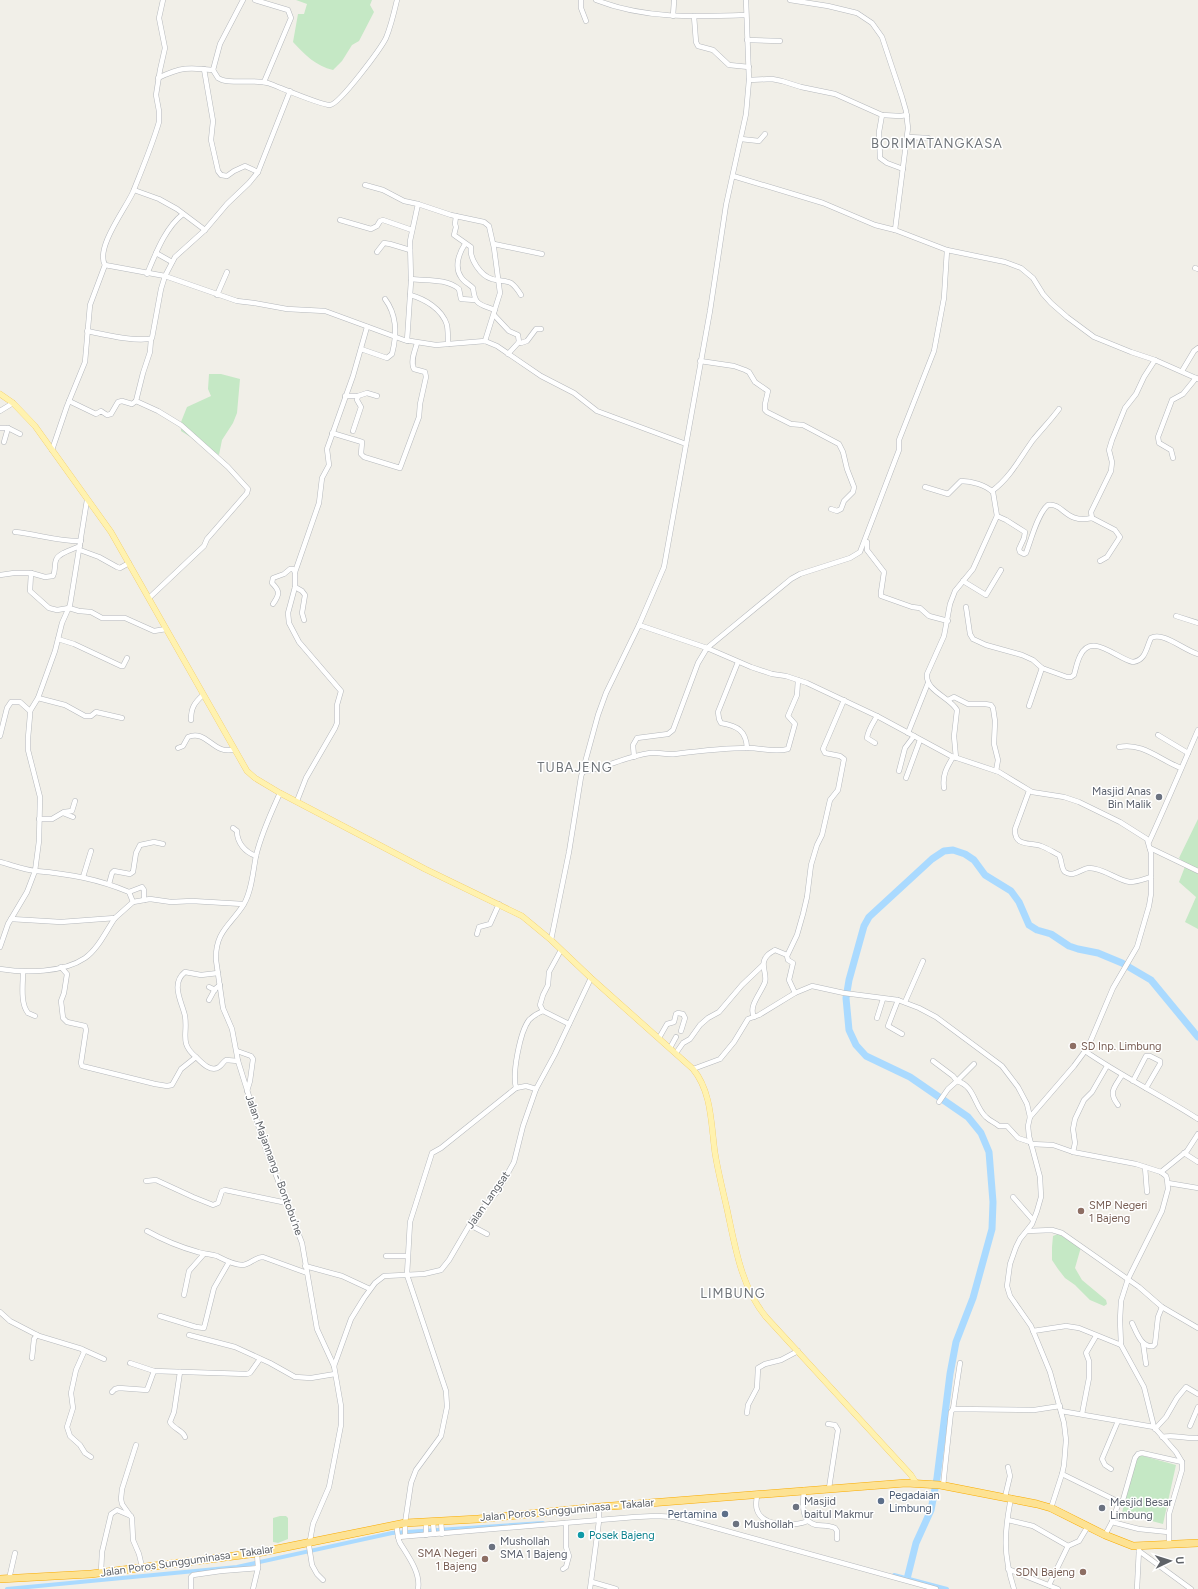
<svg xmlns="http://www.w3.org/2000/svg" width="1198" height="1589" font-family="Figtree,sans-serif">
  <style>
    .green { fill: #c5e8c5 }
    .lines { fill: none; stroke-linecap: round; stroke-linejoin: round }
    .canal { stroke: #aadaff; stroke-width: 4 }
    .river { stroke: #aadaff; stroke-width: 7 }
    .minor-casing { stroke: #b5b8bc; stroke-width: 5.5 }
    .major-casing { stroke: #f2c960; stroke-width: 6 }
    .highway-casing { stroke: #f9ab00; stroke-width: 8 }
    .minor { stroke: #fff; stroke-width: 4.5 }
    .major { stroke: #fff2af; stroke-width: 5.5 }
    .highway { stroke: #fde293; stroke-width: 7 }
    .worship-dot { fill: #6b7280; stroke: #fff; stroke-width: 1.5 }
    .education-dot { fill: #8d6e63; stroke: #fff; stroke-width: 1.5 }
    .service-dot { fill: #5c6f8a; stroke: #fff; stroke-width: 1.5 }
    .culture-dot { fill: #0f9aa8; stroke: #fff; stroke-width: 1.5 }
    .labels { text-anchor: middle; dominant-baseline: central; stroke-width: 3; stroke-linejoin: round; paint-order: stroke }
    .worship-label { font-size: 11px; fill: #5b616d; stroke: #fff; text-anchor: start }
    .education-label { font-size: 11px; fill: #785e54; stroke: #fff; text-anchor: start }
    .street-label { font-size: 11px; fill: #5f6368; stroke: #fff }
    .service-label { font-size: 11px; fill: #4e5e75; stroke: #fff; text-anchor: start }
    .culture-label { font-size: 11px; fill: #0d838f; stroke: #fff; text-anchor: start }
    .quarter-label { font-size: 13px; letter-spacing: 1px; fill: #70757a; stroke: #fff }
  </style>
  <rect width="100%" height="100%" fill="#f1efe8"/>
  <g class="green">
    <path d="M296,0H372L370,5L374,12L359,41L352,45L342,61L333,70C316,66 305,55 293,42L298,14H304L307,4Z"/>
    <polygon points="209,374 221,374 240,379 237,413 233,423 222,440 219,455 181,431 181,422 187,407 211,396 208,389"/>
    <polygon points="1198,819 1198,929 1185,922 1196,897 1179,882 1186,864 1179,858"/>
    <polygon points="1058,1234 1081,1247 1075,1268 1082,1280 1106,1300 1107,1304 1104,1306 1090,1300 1075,1285 1065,1278 1058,1269 1052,1260 1052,1247 1053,1236"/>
    <polygon points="1136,1454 1176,1465 1163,1524 1122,1513"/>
    <polygon points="280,1516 286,1516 288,1518 288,1539 278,1543 273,1542 273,1518"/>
  </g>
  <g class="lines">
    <g class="canal">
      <polyline points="894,1575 947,1589"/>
      <polyline points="7,1589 237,1567 392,1533 543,1523"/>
    </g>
    <polyline class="river" points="907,1579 916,1543 931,1510 937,1478 950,1374 956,1342 973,1298 992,1229 993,1202 989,1152 981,1133 968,1117 910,1077 866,1056 856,1045 849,1030 846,998 849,980 864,926 869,917 932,859 944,851 953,850 965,854 974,860 985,875 1011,891 1019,902 1029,925 1037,930 1051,934 1069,946 1078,949 1098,953 1122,963 1151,980 1198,1037"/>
    <defs>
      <g id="minor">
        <polyline points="255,0 288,10 291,18 264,82"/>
        <polyline points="581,0 581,8 586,21"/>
        <path d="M596,0C644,19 695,17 746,15"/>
        <polyline points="790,0 828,6 857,13 872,23 882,37 902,97 906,111 908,128 895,230"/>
        <polyline points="673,16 674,1"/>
        <polyline points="694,16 696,42 698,46 713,50 729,65 749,67"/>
        <polyline points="747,40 780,41"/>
        <polyline points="204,69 213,121 211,140 218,171 221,175 227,176 234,171 245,166 258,172"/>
        <polyline points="213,70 220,44 243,0"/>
        <path d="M158,78C181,67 189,67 213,70L218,78L222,80C237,84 253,79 268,83C279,87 323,106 330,105C340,104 381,48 386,38C391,26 394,13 397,0"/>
        <polyline points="749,80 772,79 782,81 801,87 835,94 882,115 900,116 907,115"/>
        <polyline points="882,115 879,132 880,158 887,163 903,169"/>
        <polyline points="908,137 928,138"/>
        <polyline points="741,139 759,141 765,134"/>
        <polyline points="733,176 823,203 875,225 895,230 947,250 1005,262 1021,268 1033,278 1043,294 1051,303 1067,317 1094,337 1131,352 1155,360 1198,379"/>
        <polyline points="365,185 383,190 404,201 418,204"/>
        <polyline points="134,190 159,199 177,209 205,230"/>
        <path d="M456,216L455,224L456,227L454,235L471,247C469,259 481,276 492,279C498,281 505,280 511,283C515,286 518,290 521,295"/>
        <polyline points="340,220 371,229 377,226 380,221 383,220 412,230"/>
        <path d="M465,244C459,253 454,267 461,277C464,282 469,284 473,288C475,306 480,304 495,310"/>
        <polyline points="494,244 542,254"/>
        <polyline points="377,252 384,243 390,244 410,250"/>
        <polyline points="156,253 172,262"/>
        <path d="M105,265C95,248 126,208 133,192C142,169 152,146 159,122V111L156,95L160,70L165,48L159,18L163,0"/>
        <polyline points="1195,268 1198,269"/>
        <path d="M147,274C156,253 165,228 183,214"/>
        <path d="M411,279C426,281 446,278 459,289L461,299L475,300"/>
        <polyline points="217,295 227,272"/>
        <path d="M410,295C425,299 442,309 447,325C448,331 448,338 448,344"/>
        <polyline points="494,315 509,331 518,335 519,342 521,343 527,341 536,329 541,329"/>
        <path d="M87,331C102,334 139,343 152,338L161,289L165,276L175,257L205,230L227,204L249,183L258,172L290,91"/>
        <polyline points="407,341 411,281 410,241 418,204 451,215 484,222 489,226 494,248 500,293 485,341"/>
        <path d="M361,349L387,358L392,354C397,335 397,315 385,299"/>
        <polyline points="508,354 519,342"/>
        <polyline points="700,361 734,366 745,370 749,372 755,382 768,391 765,404 765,410 767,412 791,424 803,425 839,444 843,452 847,469 854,487 853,492 844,501 841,509 837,511 831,509"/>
        <polyline points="1182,371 1194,351 1198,348"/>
        <polyline points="345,396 358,396 367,393 377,396"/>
        <polyline points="69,401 96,414 101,411 107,415 111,414 118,402 122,401 132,404 136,401"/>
        <polyline points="0,411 13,403"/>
        <polyline points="0,428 8,428 20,434"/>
        <polyline points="353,431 361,407 357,400 358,396"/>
        <path d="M332,433L362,442L361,454L364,457L400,468L419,417L420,404L426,377L425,372L414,369C410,361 415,351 417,343"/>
        <polyline points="4,442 8,428"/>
        <polyline points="52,450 67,406 85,362 90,305 105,265 165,276 237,301 254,303 287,309 325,311 404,340 436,345 485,341 497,346 541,376 574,393 597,411 686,444"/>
        <polyline points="1173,458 1171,450 1159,443 1158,437 1172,400 1183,394 1196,378"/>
        <path d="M925,487L948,494L961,481C972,481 985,485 993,492L997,516L973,569L955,591L950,604L944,636L927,674C925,691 950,697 957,710L954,736L956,758"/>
        <path d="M992,491C1010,478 1020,458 1033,440C1041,430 1051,420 1059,409"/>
        <path d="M997,516L1006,520L1025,532L1024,538L1019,549L1020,552L1024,554L1026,553C1031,540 1038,513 1048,505C1064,503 1065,524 1092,518"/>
        <path d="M15,532C37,534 60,542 81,541"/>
        <polyline points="867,542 867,550 884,572 881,592 881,596 912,607 920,608 929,616 948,621"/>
        <path d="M80,546C74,549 58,553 56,560C54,565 56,570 53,576L45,577L31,573L30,591L49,608L57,610L69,608L79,611L91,612L102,618H125L154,631L166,629"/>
        <polyline points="80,550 99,557 117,567 120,568 129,563"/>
        <polyline points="1100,561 1107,557 1120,537 1115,530 1092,518 1091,512 1111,471 1112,462 1109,450 1112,440 1125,408 1136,394 1144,377 1155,360"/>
        <polyline points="0,575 14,573 31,573"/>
        <polyline points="963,581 986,595 1001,570"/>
        <polyline points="295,587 302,591 305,595 302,613 304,620"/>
        <polyline points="149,598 204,546 207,539 247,493 248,489 228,467 181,425 158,411 136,401 143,373 150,352 151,339"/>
        <path d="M273,604C280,594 280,591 272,583L273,578L284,574L290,569H293L295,572"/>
        <path d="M966,607L970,634L973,639L986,645L1022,655L1033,660L1042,668L1067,677H1071L1074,675C1076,668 1077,662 1080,656C1091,631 1117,659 1133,662C1146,660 1146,648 1151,638C1163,631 1185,651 1198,654"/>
        <polyline points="1176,616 1198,623"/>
        <polyline points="639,625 707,648 751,667 772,674 786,676 807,683 877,716 951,756 999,772 1032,792 1064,797 1079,802 1120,822 1147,839 1151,853 1151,894 1149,906 1137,947 1113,988 1088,1047 1074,1066 1030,1117"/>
        <polyline points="58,639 74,644 121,666 123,666 127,658"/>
        <path d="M738,662L718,712L719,719L721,723C738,726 746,731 747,748"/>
        <polyline points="38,698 65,705 85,716 91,716 96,712 122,718"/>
        <polyline points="948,700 954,697 968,704 985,704 991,705 993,708 995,721 994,744 998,760 996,771"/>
        <polyline points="1029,706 1042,668"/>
        <path d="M191,720C191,708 194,703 203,695"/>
        <polyline points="908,733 928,683"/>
        <polyline points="1158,735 1188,753"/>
        <polyline points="0,736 7,708 11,702 20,702 30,711"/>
        <path d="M875,743L867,738C868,730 873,723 877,716"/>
        <path d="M1119,747C1142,742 1160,760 1181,768"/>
        <path d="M178,748L183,746L188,737C202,731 209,744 221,749C225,751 230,750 234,750"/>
        <polyline points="634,757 633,745 637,738 668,734 673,730 698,663 707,648 791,579 800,574 850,558 860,552 899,450 899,440 934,351 944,298 947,250"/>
        <polyline points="899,771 905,748 914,736"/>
        <path d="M582,772C605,768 627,756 650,753C658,752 667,755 675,754C699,751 723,748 748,748C762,748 775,753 788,749L795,724L788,716L797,695L798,680"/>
        <polyline points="906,778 920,740"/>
        <path d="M944,788C942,775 947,767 953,757"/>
        <path d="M1029,791L1015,829C1014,847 1030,842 1041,846C1047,848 1053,852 1059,855C1062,860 1061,869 1065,872C1074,878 1082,868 1089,868C1104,868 1116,880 1130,882C1137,882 1144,879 1151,877"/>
        <path d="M280,793C271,813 261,834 256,856C253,871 252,890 244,904C231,925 215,931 216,960L223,1008L232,1029L238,1061L264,1144L302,1243L317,1329L334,1366L341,1406V1425L329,1487L313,1524L309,1546L312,1565L317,1574L323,1580"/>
        <polyline points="297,801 306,778 335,728 337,723 337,705 341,691 299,642 289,623 288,613 295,587 295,572 319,503 322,478 329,465 327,449 353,376 367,327"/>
        <polyline points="63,813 73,817"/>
        <polyline points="39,819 52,819 64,812 72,811 75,801"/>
        <path d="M233,828L237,831C237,843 245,852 256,856"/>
        <path d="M1149,842C1166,805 1182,767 1198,730"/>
        <polyline points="1150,848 1198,871"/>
        <path d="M0,862C12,865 24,870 36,871C70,874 98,879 129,892L133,902"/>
        <polyline points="83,877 91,851"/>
        <polyline points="109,884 112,873 114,871 130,874 133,872 136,853 140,845 154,842 163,844"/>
        <polyline points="129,892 142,887 144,890 144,900"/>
        <polyline points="11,919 61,922 115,918 133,902 150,899 171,902 192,901 243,904"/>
        <polyline points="477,934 479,927 490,924 499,904"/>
        <polyline points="551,940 569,852 581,777 598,715 606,693 639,625 664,567 710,311 726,205 746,114 749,80 746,0"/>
        <polyline points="0,947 8,924 27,892 35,871 39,841 40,797 28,750 28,738 30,715 30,711 38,698 55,651 62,623 70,605 87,500"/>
        <polyline points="561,950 549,972 548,985 543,995 540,1005 543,1011 569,1024"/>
        <path d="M61,967L67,974L64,993L61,1001L63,1018L67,1022L85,1026L86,1030L81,1063L82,1066L155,1084L167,1086L172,1085L181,1069L196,1057C201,1062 211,1073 219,1067C222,1065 223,1062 226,1060L238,1061"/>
        <path d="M0,969C25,973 63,973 85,958C98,949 106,931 115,918"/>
        <path d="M23,972C23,984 20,1003 28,1013L35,1016"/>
        <polyline points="209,987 215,990"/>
        <polyline points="795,993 789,980 793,963 788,960 787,956 797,935 803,914 807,897 811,865 817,845 822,835 830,800 838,790 844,759 840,756 825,753 823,749 844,700"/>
        <polyline points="209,1000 215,989 220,985"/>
        <polyline points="898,1000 888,1026 902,1034"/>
        <polyline points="905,1002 923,961"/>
        <path d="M754,1017C748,1006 761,993 765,982C767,975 762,968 764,961C766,955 770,953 775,950L787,955"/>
        <polyline points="877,1018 883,999"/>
        <polyline points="659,1038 667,1024 674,1022 676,1014 678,1013 683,1014 685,1018 681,1031"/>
        <polyline points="670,1048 676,1037"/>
        <polyline points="237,1051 251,1056 253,1059 250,1081 247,1091"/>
        <path d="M1085,1051C1121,1076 1161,1095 1198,1119"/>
        <polyline points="676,1053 683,1043 690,1039 700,1025 708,1018 719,1012 742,985 763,965"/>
        <path d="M196,1057C179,1043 188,1034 185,1016C182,1002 170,984 185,972L201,975L218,973"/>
        <polyline points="933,1061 953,1076 957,1081"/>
        <polyline points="693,1069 720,1059 734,1042 748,1019 759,1015 795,993 812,986 844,993 898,1000 919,1008 936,1017 1002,1066 1018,1087 1027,1104 1030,1117 1028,1126 1029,1136 1040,1177 1041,1197 1037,1211 1032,1224 1020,1239 1016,1247 1010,1264 1007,1286 1010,1296 1031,1326 1043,1355 1050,1372 1064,1423 1066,1440 1064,1465 1062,1474 1051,1508"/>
        <polyline points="957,1081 974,1064"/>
        <polyline points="1133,1081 1146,1056 1150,1056 1160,1061 1160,1064 1146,1088"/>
        <path d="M536,1089L526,1086L516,1088C512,1073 520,1032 529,1020C533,1016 538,1013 543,1011"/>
        <path d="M939,1102L948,1089L957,1081C975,1086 974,1106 986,1117C990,1121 994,1122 999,1126H1007L1018,1138L1030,1142"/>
        <path d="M1118,1105C1108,1092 1114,1088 1122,1075"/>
        <polyline points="1031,1144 1053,1145 1073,1152 1136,1164 1161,1172 1166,1176 1167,1179 1168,1189 1162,1211 1128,1279 1121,1301 1120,1320 1121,1345 1144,1387 1154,1427 1176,1452 1182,1462 1182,1470 1169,1514 1169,1545"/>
        <polyline points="1073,1152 1075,1143 1073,1129 1075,1119 1084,1100 1092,1092 1107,1066"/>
        <polyline points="1184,1153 1198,1162"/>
        <polyline points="1145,1167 1147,1192"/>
        <polyline points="1161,1172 1187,1151 1198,1134"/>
        <polyline points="146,1181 156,1180 193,1197 213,1205 218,1203 222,1191 225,1190 287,1203"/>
        <polyline points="1168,1183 1198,1188"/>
        <polyline points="1013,1197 1033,1220"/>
        <polyline points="470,1225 487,1234"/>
        <path d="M147,1231C163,1240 180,1247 198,1252C204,1254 211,1254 217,1256C225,1260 233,1265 243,1265C251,1264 255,1257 263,1257L307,1273"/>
        <polyline points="1027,1231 1052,1230 1062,1233 1139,1287 1162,1307 1198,1328"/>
        <polyline points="386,1256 407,1256"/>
        <polyline points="305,1266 342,1276 370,1289"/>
        <polyline points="184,1295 189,1271 204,1254"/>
        <polyline points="0,1312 10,1321 39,1336 82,1349 84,1352 76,1370 71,1393 73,1408 67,1427 70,1436 80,1445 85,1453 91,1457"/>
        <polyline points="160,1316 196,1327 204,1328 214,1288 229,1262"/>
        <path d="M1132,1323C1136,1331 1141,1348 1153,1346L1155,1344L1158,1317L1162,1307"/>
        <polyline points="1033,1331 1066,1326 1079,1328 1121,1345"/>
        <polyline points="189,1335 235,1347 270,1363 295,1377 311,1378 335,1374"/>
        <polyline points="1143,1343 1146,1364"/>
        <polyline points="84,1350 104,1359"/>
        <polyline points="32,1358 34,1339 37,1335"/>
        <polyline points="130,1363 154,1371"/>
        <polyline points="334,1366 351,1319 364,1298 375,1283 384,1276 424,1274 441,1270 449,1260 473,1219 498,1191 514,1162 523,1126 536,1089 555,1054 591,978"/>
        <path d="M180,1372L174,1412L170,1422C173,1429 183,1430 185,1437"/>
        <polyline points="112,1392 115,1389 119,1388 147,1390 154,1371 247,1374 250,1373 260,1359"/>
        <polyline points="953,1409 960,1363"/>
        <polyline points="1061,1411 1154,1427"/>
        <polyline points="747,1413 748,1405 757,1388 758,1368 765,1364 781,1360 798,1351"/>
        <polyline points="1082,1414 1089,1378 1089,1361 1086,1353 1096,1336"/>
        <polyline points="828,1424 835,1425 838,1430 829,1488"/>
        <polyline points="1190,1426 1198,1407"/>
        <polyline points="1155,1429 1166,1417 1177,1398 1186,1387 1198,1394"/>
        <path d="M1162,1437C1175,1434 1183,1439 1197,1438"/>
        <polyline points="136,1445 122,1489 121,1499 122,1504 132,1518 133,1540 139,1554 142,1567"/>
        <polyline points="1111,1469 1105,1465 1102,1459 1118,1421"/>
        <polyline points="1062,1474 1119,1502 1123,1500 1135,1458 1138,1454 1142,1453 1182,1462"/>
        <polyline points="943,1486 951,1412 953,1409 1034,1410 1060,1406"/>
        <path d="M804,1490C803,1503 800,1521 816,1525C822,1526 829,1525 835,1528L837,1531V1539"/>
        <path d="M757,1494C757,1499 755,1505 757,1510C763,1528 795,1526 808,1521"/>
        <polyline points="1005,1497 1010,1476 1008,1467"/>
        <path d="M1011,1498C1004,1534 1003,1554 1014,1589"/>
        <polyline points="1008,1520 1033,1526 1068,1546"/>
        <polyline points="441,1521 442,1534"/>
        <polyline points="426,1522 426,1535"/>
        <polyline points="433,1522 434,1534"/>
        <polyline points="1112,1522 1139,1529 1168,1532"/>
        <path d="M396,1525C398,1531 397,1537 400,1543C408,1556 421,1573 418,1589"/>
        <polyline points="1105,1535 1112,1522 1119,1502"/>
        <polyline points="405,1536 405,1523 411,1483 416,1470 441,1436 447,1407 446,1391 407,1275 410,1222 432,1153 441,1148 516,1088"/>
        <polyline points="398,1537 635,1517 656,1516 676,1517 936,1589"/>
        <polyline points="1139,1551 1191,1589"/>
        <polyline points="563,1569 566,1567 569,1556 566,1547 566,1523"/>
        <polyline points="1008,1569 1058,1589"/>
        <polyline points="101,1572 102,1552 111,1514 117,1510 131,1516"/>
        <polyline points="9,1579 15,1553"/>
        <polyline points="592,1582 616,1589"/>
        <polyline points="1049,1585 1068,1546 1079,1541 1088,1526"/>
        <polyline points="191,1589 191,1577 193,1575 221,1571 258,1568"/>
        <polyline points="253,1589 258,1568 257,1553"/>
        <polyline points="590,1589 599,1521 599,1507"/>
        <polyline points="1137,1589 1139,1549"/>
      </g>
      <path id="major" d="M0,394L13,403L35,426L111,532L247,771L255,778L280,793L425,869L522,916L551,940L591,978L693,1069C712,1092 711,1125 715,1153C718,1172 723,1191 727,1209C735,1246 741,1287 766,1317L911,1475L916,1483"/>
      <polyline id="highway" points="0,1579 91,1574 257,1553 405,1523 478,1519 599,1507 906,1483 940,1485 1037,1504 1051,1508 1105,1535 1133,1546 1198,1543"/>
    </defs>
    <use href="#minor" class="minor-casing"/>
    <use href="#major" class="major-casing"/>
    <use href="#highway" class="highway-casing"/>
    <use href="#minor" class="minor"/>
    <use href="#major" class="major"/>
    <use href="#highway" class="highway"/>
  </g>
  <g class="worship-dot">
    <circle cx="1159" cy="797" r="4"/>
    <circle cx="796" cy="1507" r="4"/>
    <circle cx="1102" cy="1508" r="4"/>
    <circle cx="736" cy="1524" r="4"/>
    <circle cx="492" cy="1547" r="4"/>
  </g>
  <g class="education-dot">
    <circle cx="1073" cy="1046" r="4"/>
    <circle cx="1081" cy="1211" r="4"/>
    <circle cx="485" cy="1559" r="4"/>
    <circle cx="1083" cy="1572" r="4"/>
  </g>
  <g class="service-dot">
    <circle cx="881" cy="1501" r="4"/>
    <circle cx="725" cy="1514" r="4"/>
  </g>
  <circle class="culture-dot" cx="581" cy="1535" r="4"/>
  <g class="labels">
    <g class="worship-label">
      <text x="1151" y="791" text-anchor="end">Masjid Anas<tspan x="1151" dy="13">Bin Malik</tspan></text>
      <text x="804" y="1501">Masjid<tspan x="804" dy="13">baitul Makmur</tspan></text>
      <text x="1110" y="1502">Mesjid Besar<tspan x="1110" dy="13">Limbung</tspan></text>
      <text x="744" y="1524">Mushollah</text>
      <text x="500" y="1541">Mushollah<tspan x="500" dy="13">SMA 1 Bajeng</tspan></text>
    </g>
    <g class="education-label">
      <text x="1081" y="1046">SD Inp. Limbung</text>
      <text x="1089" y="1205">SMP Negeri<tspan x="1089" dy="13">1 Bajeng</tspan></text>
      <text x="477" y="1553" text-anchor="end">SMA Negeri<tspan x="477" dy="13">1 Bajeng</tspan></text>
      <text x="1075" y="1572" text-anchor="end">SDN Bajeng</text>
    </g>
    <g class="street-label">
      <text transform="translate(274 1165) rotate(70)">Jalan Majannang - Bontobu'ne</text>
      <text transform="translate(488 1200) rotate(-55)">Jalan Langsat</text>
      <text transform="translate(567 1510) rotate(-5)">Jalan Poros Sungguminasa - Takalar</text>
      <text transform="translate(187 1561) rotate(-8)">Jalan Poros Sungguminasa - Takalar</text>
    </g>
    <g class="service-label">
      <text x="889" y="1495">Pegadaian<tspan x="889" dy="13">Limbung</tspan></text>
      <text x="717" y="1514" text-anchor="end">Pertamina</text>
    </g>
    <g class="culture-label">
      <text x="589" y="1535">Posek Bajeng</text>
    </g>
    <g class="quarter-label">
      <text x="937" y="143">BORIMATANGKASA</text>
      <text x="575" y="767">TUBAJENG</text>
      <text x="733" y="1293">LIMBUNG</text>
    </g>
  </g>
  <g transform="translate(1170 1561) rotate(86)" stroke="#ffffff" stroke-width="3" paint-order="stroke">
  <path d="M0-3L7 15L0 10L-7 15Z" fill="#5f6368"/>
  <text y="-6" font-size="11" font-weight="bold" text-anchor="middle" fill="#5f6368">U</text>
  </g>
</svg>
